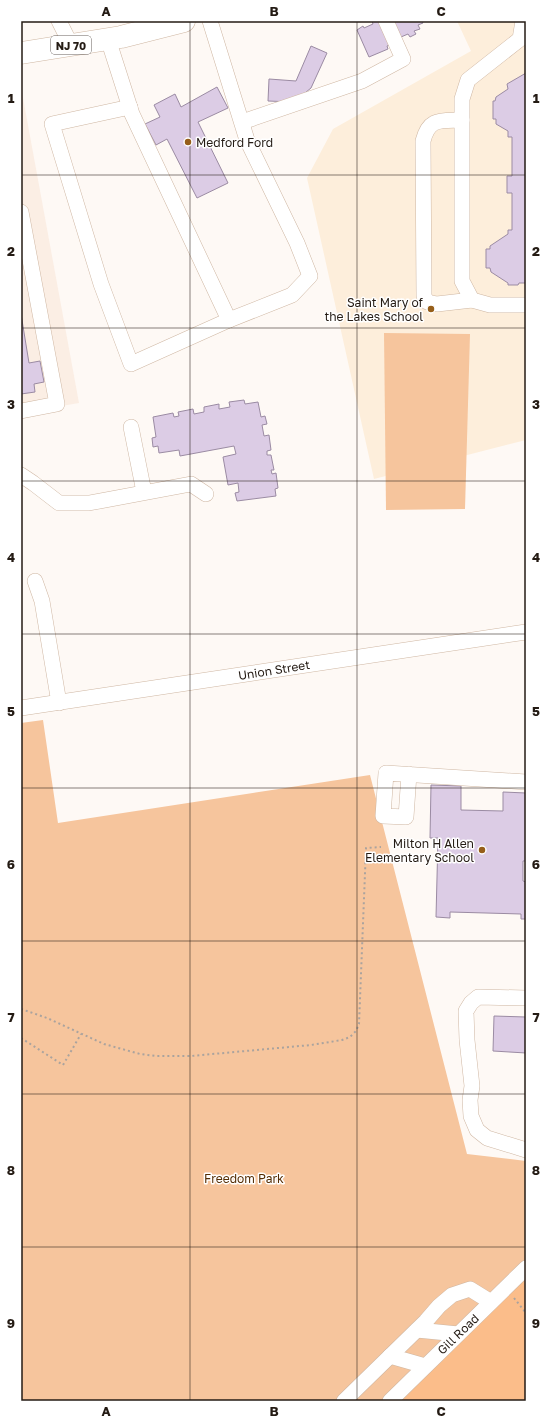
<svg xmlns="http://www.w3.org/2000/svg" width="547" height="1422" font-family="'Golos Text',sans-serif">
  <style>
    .built { fill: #fbeee4 }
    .education { fill: #fdeedb }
    .green { fill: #f6c59d }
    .forest { fill: #fbbd8a }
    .building { fill: #dccce5; stroke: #9b8ba3 }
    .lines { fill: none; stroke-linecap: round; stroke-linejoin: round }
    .minor-casing { stroke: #cfb7a3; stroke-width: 16 }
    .highway-casing { stroke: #cfb7a3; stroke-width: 23 }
    .path { stroke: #aaa39e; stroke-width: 2; stroke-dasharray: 2 3; stroke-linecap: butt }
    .minor { stroke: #fff; stroke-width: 15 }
    .highway { stroke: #fff; stroke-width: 22 }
    .grid { fill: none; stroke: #241b14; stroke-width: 1; stroke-opacity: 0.55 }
    .poi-dot { fill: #965e19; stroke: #fff; stroke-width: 1.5 }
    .labels { text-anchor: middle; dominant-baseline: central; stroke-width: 3; stroke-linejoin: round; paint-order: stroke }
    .shield { fill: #fff; stroke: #665f5a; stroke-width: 1 }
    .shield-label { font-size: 11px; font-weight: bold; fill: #241b14 }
    .poi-label { font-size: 12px; fill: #241b14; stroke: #fff; text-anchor: end }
    .street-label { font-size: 12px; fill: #241b14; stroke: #fff }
    .park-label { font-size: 12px; fill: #542d04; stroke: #fff }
    .neatline { fill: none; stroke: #241b14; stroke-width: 1.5 }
    .grid-label { font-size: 13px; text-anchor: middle; font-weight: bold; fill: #241b14 }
  </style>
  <rect width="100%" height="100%" fill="#fef9f5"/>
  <polygon class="built" points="21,87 79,403 21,413"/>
  <polygon class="education" points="457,21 526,21 526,440 374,479 307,178 333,129 471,51"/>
  <g class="green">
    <polygon points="384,333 470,334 465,509 386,510"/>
    <polygon points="43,720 58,823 370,775 467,1154 526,1161 526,1401 21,1401 21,723"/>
  </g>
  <polygon class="forest" points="526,1259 526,1401 384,1401"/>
  <g class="building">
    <polygon points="372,21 384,21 394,43 387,46 388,49 369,57 357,30 363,26 364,28 373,24"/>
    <polygon points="393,21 422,21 423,23 418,25 420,29 414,31 416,34 410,37 408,34 401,37"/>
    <polygon points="311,46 327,53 311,88 294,102 268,101 269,79 296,81"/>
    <polygon points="526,73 526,283 519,283 518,285 508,285 508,283 491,272 490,268 486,268 486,249 490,249 490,246 508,234 508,230 512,230 512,193 507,193 507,176 512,176 512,137 508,137 508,131 496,124 496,119 493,119 493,101 495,101 496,97 508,89 507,84"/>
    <polygon points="217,87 228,108 198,122 228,183 197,198 167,139 156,145 145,124 160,117 154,105 175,94 181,107"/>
    <polygon points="21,314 29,363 40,361 44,382 34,384 35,392 21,394"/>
    <polygon points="244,400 245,404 258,402 261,417 265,416 267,424 262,425 264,436 269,435 271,450 267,451 267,455 271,455 274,470 271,470 272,474 276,473 278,488 275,489 276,496 237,501 235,493 239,492 238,483 228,485 223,457 236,454 234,446 180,456 179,450 159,453 158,446 153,447 152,438 156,437 153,417 173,413 174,417 179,416 178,412 193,409 194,414 204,412 204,407 219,404 219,409 230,407 229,402"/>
    <polygon points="431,785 461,786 461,810 503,811 503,792 526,793 526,861 523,861 523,881 526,882 526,919 521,919 521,914 450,912 450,918 436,917 438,838 430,838"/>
    <polygon points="494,1016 526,1017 526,1053 493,1051"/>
  </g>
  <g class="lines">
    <defs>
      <g id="minor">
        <polyline points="59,21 71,45"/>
        <polyline points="523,21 520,39 468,80 462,99 462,281 472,300 490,305 526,305"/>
        <polyline points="108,39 132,114 229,320 292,295 310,276 297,243 247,140 210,21"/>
        <polyline points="130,107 52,124 101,284 131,364 229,320"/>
        <path d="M462,120C441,121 429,117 423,141L424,296L427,302L437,304L472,300"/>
        <polyline points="242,122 362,81 403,59 386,21"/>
        <polyline points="21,212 57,404 21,411"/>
        <polyline points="131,427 144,492"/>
        <polyline points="21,475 33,483 59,503 89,503 191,484 206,494"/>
        <polyline points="35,581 42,601 59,703"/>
        <polyline points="21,708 526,632"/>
        <polyline points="409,774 406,817 383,816 386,773 526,782"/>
        <polyline points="526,998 478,997 471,1003 466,1011 467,1040 472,1086 470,1100 471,1116 477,1130 487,1138 526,1150"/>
        <polyline points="417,1330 458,1334"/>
        <polyline points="390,1356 425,1366"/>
        <polyline points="344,1401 426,1321 439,1306 452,1295 470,1289 491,1302"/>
        <polyline points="390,1401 526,1268"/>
      </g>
      <polyline id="highway" points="21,53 121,37 184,21"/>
    </defs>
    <use href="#minor" class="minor-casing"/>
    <use href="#highway" class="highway-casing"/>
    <g class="path">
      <polyline points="21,1009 47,1018 104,1044 140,1054 156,1056 191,1056 311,1045 342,1040 350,1037 356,1031 359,1024 366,848 381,847"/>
      <polyline points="21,1038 63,1065 81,1034"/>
      <polyline points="514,1298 526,1313"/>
    </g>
    <use href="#minor" class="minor"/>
    <use href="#highway" class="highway"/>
  </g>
  <path class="grid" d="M190,21V1401M357,21V1401M21,175H526M21,328H526M21,481H526M21,634H526M21,788H526M21,941H526M21,1094H526M21,1247H526"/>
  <g class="poi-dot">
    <circle cx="188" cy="142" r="4"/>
    <circle cx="431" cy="309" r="4"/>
    <circle cx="482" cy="850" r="4"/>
  </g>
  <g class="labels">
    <rect class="shield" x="51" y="36" width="40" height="18" rx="3"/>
    <g class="shield-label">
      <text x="71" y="45">NJ 70</text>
    </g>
    <g class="poi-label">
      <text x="196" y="142" text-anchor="start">Medford Ford</text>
      <text x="423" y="302">Saint Mary of<tspan x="423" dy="14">the Lakes School</tspan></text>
      <text x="474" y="843">Milton H Allen<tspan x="474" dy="14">Elementary School</tspan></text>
    </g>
    <g class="street-label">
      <text transform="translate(274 670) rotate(-9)">Union Street</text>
      <text transform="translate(458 1334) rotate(-44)">Gill Road</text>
    </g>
    <g class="park-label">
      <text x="244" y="1178">Freedom Park</text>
    </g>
  </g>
  <rect width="547" height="1422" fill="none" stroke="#ffffff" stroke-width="44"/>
  <rect x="22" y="22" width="503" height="1378" class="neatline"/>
  <g class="grid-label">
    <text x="106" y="16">A</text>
    <text x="274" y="16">B</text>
    <text x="441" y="16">C</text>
    <text x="11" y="103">1</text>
    <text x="536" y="103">1</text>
    <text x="11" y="256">2</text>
    <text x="536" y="256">2</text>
    <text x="11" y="409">3</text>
    <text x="536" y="409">3</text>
    <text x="11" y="562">4</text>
    <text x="536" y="562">4</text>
    <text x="11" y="716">5</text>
    <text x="536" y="716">5</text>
    <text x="11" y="869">6</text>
    <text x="536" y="869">6</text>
    <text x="11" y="1022">7</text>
    <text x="536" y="1022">7</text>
    <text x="11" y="1175">8</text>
    <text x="536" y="1175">8</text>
    <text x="11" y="1328">9</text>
    <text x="536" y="1328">9</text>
    <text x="106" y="1416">A</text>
    <text x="274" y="1416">B</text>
    <text x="441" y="1416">C</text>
  </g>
</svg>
